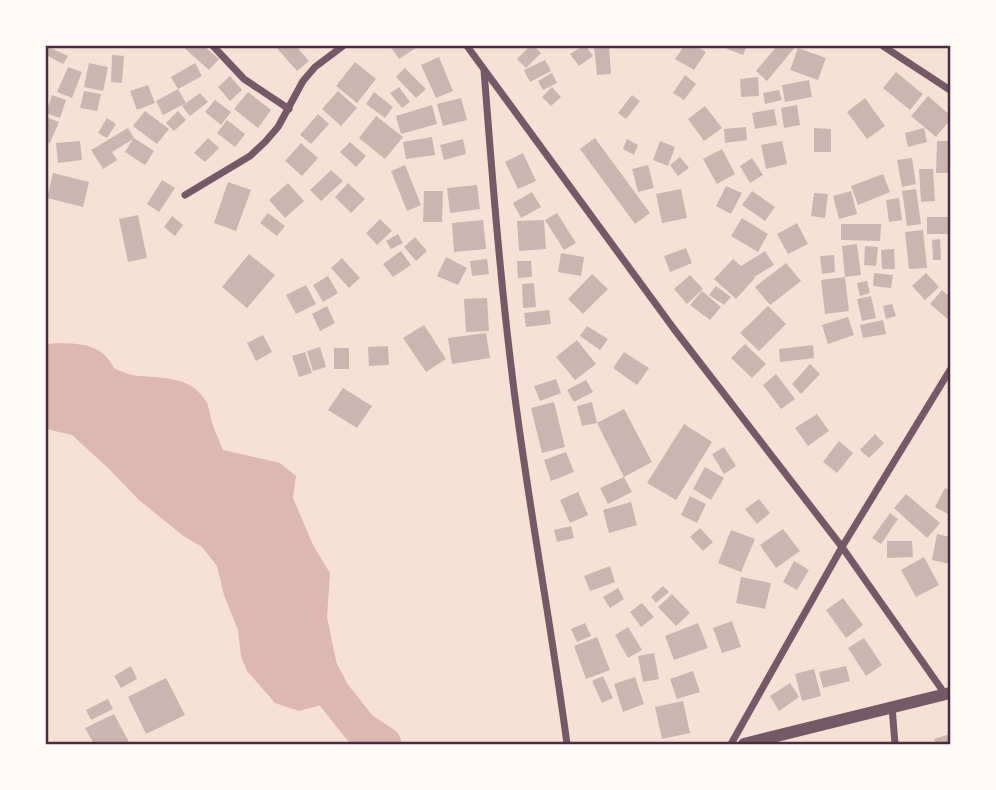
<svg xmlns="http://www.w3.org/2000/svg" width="996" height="790" font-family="'Archivo Narrow',sans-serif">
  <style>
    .water { fill: #dcb8b0 }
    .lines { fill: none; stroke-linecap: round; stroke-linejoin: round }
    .river { stroke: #dcb8b0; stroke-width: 35 }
    .building { fill: #ccb4b1 }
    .minor { stroke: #755966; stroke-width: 7 }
    .tertiary { stroke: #755966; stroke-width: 12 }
    .neatline { fill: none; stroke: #4a2c40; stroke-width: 2.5 }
  </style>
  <rect width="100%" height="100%" fill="#f7e1d7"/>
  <path class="water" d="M59,343C84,344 101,344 114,368C122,372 131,376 140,376C165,378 193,377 207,403C209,408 210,414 211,419C214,430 219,440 223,450L280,463L296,476L293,498L314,547L330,573L327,617L340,680L333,694L321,705L299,711L275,703L247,671L241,656L238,630L224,595L217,566L202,547L182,535L139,500L108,468L72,435L46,429V344Z"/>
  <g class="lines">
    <polyline class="river" points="311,652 333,694 360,728 384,744"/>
  </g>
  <g class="building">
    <polygon points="46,46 68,56 63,64 46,55"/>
    <polygon points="182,46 204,46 219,59 209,70"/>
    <polygon points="275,46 296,46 309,61 297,71"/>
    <polygon points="390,46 419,46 399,59"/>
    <polygon points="530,46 534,46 541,53 526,68 517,59"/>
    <polygon points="583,46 586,46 593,56 579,66 570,54"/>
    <polygon points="594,46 609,46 611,74 597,75"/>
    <polygon points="684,46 696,46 706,52 694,70 675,59"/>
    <polygon points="728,46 747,46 743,55 727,49"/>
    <polygon points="777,46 796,46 767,81 756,71"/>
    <polygon points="798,48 826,58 818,80 790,70"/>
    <polygon points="112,55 124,56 122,83 111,82"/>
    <polygon points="439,57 453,91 436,98 421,65"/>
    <polygon points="545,60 551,71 530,82 524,70"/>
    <polygon points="355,62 376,79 357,103 336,86"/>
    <polygon points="89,63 108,67 103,91 84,87"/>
    <polygon points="195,63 202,76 178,89 171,77"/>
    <polygon points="68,67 82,72 72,98 57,92"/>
    <polygon points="405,68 426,89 416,98 396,77"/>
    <polygon points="896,72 923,94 910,110 883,88"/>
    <polygon points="552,73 557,83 543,90 538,81"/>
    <polygon points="685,75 696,84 684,100 673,93"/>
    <polygon points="230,76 242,90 230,101 218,87"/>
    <polygon points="758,77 759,96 741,97 740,79"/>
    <polygon points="809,80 812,97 785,102 782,85"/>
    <polygon points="148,85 155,103 137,110 130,91"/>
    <polygon points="399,87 410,102 402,108 390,93"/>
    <polygon points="552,87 561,97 551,106 542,97"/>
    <polygon points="178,89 186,103 163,115 156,101"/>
    <polygon points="779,90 782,100 765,104 763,93"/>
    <polygon points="84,91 101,94 97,111 80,108"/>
    <polygon points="338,91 357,108 341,126 322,109"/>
    <polygon points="248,92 271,110 258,128 234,109"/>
    <polygon points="374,92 393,107 385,118 366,104"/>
    <polygon points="200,93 208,102 190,116 182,106"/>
    <polygon points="52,95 66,100 60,118 46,113"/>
    <polygon points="632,95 640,101 626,119 618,113"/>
    <polygon points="928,96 950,115 950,120 936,137 911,116"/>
    <polygon points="461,98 467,120 443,126 437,104"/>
    <polygon points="865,98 885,126 867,139 847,112"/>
    <polygon points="215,100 231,112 221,125 205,112"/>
    <polygon points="432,105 437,124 401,134 396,116"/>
    <polygon points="797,105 800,125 784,128 781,108"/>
    <polygon points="705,106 722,128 704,141 688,119"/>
    <polygon points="774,109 777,125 755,129 752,113"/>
    <polygon points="145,111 169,129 157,144 133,126"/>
    <polygon points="178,111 186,120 174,131 166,123"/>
    <polygon points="318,114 329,124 311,144 300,135"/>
    <polygon points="376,116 403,137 385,159 359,138"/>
    <polygon points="46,117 59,122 50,143 46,142"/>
    <polygon points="107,118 116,124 107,138 98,133"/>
    <polygon points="227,120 245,134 235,147 217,133"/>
    <polygon points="746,127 747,140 725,143 724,129"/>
    <polygon points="128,128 134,138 154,151 145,165 125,152 133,139 112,152 117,160 103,169 91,150"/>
    <polygon points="814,128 831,129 831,152 814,152"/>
    <polygon points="924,128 927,142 908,147 905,133"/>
    <polygon points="432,137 435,155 406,159 403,142"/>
    <polygon points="208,138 219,148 205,162 194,153"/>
    <polygon points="595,138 650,213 635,224 580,149"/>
    <polygon points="463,139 466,154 444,160 440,145"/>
    <polygon points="627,139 638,145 634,155 623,149"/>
    <polygon points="80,141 82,160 58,163 56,143"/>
    <polygon points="660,141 675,147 668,166 653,160"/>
    <polygon points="782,141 787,164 766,169 761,145"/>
    <polygon points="937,141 950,141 950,173 936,173"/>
    <polygon points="350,142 366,156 356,167 340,152"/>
    <polygon points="301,143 318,158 302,176 285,161"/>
    <polygon points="722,149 735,174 717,184 703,159"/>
    <polygon points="523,153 536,181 518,189 505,162"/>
    <polygon points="680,157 689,168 678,176 670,165"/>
    <polygon points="752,158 763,175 750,183 740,166"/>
    <polygon points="912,158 916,184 902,187 897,160"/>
    <polygon points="405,165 421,205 407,211 391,171"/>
    <polygon points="648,165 654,188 638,192 632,169"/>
    <polygon points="919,169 933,169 935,201 921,202"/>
    <polygon points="331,170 343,181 321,201 310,190"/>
    <polygon points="53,173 89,182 83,207 47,198"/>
    <polygon points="883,174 890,192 858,205 851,186"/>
    <polygon points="162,180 175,188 159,212 147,204"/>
    <polygon points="228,182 251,190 236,231 214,223"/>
    <polygon points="288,183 304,201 285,218 269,200"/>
    <polygon points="348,183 365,199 351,213 335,197"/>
    <polygon points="477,185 480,209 450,213 447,188"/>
    <polygon points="726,186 742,193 731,214 716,206"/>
    <polygon points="681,189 687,218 662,223 656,194"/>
    <polygon points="916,189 921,224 907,226 902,191"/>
    <polygon points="424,191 443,191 442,222 423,222"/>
    <polygon points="752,191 775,207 765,221 742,205"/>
    <polygon points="851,191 857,214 839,219 833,196"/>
    <polygon points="532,192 541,207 521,218 513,203"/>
    <polygon points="814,193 828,194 825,218 811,216"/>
    <polygon points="899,198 902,220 889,222 886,200"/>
    <polygon points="268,213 285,226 277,236 260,223"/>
    <polygon points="557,213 576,243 564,250 545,220"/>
    <polygon points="138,215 147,258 128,262 119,219"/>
    <polygon points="172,216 183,225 175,236 164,227"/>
    <rect x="927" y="217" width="21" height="17"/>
    <polygon points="742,218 768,234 758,252 731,236"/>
    <polygon points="380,219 392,231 377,245 366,233"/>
    <polygon points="483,220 486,249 454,252 452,223"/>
    <polygon points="544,220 546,249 519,251 517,221"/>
    <polygon points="797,223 808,244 788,254 777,234"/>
    <polygon points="841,224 881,224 880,241 841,240"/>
    <polygon points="923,230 927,268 909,269 905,232"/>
    <polygon points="398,234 403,243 391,249 386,241"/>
    <polygon points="415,237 427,251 416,261 404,247"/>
    <polygon points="940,239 941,260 933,260 932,240"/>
    <polygon points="857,244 861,275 845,277 842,246"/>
    <polygon points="865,246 878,247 876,266 864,265"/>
    <polygon points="686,248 692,263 670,272 664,256"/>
    <polygon points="894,249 895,269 882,269 881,250"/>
    <polygon points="401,251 411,265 393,277 383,264"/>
    <polygon points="765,251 774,265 754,277 755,278 736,299 714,279 733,259 741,266"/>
    <polygon points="561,253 584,257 581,276 558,272"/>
    <polygon points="249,254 275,275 247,308 222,287"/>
    <polygon points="834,255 835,272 822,274 820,256"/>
    <polygon points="446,257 467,268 458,285 437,276"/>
    <polygon points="342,258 360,278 349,288 331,268"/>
    <polygon points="487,259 489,274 472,276 470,261"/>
    <polygon points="517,261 531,261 532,277 518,278"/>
    <polygon points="786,263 801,281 770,305 755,287"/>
    <polygon points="874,273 893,275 891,288 873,286"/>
    <polygon points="926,273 939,287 925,300 912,286"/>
    <polygon points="592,274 608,289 583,314 568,299"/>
    <polygon points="690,275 703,289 687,304 674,289"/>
    <polygon points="328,276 338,293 323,302 313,285"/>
    <polygon points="845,277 849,311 825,314 821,280"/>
    <polygon points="867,281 870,293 860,296 857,283"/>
    <polygon points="534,283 536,307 523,308 522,284"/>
    <polygon points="306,285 316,304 296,314 286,295"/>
    <polygon points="716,286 731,297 724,305 709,295"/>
    <polygon points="942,290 950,297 950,321 930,304"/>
    <polygon points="702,291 721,307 710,320 690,305"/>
    <polygon points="871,296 876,318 862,321 857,299"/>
    <polygon points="487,298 489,331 466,332 464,299"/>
    <polygon points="892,304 896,316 886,319 883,306"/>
    <polygon points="327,306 335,323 320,331 312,314"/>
    <polygon points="768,306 786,324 759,351 740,333"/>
    <polygon points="549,310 551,324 526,327 524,313"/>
    <polygon points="848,317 854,335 828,344 822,325"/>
    <polygon points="883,320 886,334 863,338 860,325"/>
    <polygon points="424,325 446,359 426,372 403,338"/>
    <polygon points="587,326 608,339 600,350 580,336"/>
    <polygon points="486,333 490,358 452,364 448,338"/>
    <polygon points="263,335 272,352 256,361 247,343"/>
    <polygon points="577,340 596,364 575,380 556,357"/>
    <polygon points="745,344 766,364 752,378 731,358"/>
    <polygon points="813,345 814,358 780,362 779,349"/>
    <polygon points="388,346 389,365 369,366 368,347"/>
    <polygon points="320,347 326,367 313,371 307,351"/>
    <rect x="334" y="348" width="15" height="21"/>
    <polygon points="305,352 312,373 299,377 292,356"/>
    <polygon points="624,352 649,368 637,385 613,368"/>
    <polygon points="810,364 820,374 801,394 792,384"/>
    <polygon points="776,374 795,399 781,409 763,385"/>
    <polygon points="556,379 561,393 540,401 534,386"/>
    <polygon points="586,380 593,392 574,402 567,390"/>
    <polygon points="343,388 372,406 357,428 328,410"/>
    <polygon points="554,402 565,447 542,453 531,408"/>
    <polygon points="592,402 597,423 624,409 652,462 624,477 597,423 582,426 577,406"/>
    <polygon points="817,414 829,431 808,446 795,428"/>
    <polygon points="684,424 712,442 676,500 647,483"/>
    <polygon points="875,434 884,443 869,458 860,450"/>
    <polygon points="839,441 853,453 837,473 823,462"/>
    <polygon points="724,447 736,466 724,474 712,454"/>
    <polygon points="566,452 574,472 551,481 544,460"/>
    <polygon points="705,467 724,478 711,500 693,489"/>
    <polygon points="624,477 632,492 608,504 600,488"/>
    <polygon points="945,488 950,491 950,510 948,514 935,507"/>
    <polygon points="578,492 588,515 570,523 560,500"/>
    <polygon points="906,494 940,523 927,538 894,508"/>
    <polygon points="690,496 706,504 697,523 681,515"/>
    <polygon points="759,499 770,513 757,524 745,509"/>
    <polygon points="631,502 637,525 609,533 603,510"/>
    <polygon points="890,513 898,519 881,544 872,538"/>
    <polygon points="571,526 574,538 557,542 554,530"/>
    <polygon points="700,528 713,542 703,551 690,537"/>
    <polygon points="783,529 800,551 776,568 760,545"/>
    <polygon points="731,530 755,539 741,572 718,563"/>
    <polygon points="937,534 950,537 950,564 932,560"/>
    <polygon points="887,541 912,541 913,557 887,558"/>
    <polygon points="924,557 939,585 916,597 901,570"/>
    <polygon points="794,561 809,570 797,590 783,582"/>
    <polygon points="610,566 615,582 590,591 584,576"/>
    <polygon points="741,577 771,583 765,609 736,603"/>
    <polygon points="663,586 669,592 656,603 651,597"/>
    <polygon points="618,588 624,599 610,608 603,597"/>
    <polygon points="672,594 690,613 676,626 658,607"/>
    <polygon points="843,598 863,625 846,638 826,610"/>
    <polygon points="642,603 654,617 641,627 630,612"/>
    <polygon points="732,621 741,647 722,653 713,628"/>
    <polygon points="585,623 591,636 577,642 571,629"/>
    <polygon points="698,623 708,648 674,660 665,636"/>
    <polygon points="628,627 642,650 628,658 615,635"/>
    <polygon points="597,637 610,670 586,679 574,646"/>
    <polygon points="864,638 882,665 866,676 848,648"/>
    <polygon points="654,653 659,679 643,682 638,656"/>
    <polygon points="131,666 137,679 121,688 114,676"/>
    <polygon points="846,666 850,681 823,688 819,672"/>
    <polygon points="814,669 821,696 802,701 795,674"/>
    <polygon points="693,671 700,692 677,699 670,679"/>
    <polygon points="603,676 613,698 602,703 592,681"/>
    <polygon points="635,677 644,704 623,712 614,684"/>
    <polygon points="166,678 185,715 146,734 128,697"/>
    <polygon points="790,683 799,697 779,711 770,696"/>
    <polygon points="108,699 113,709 91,720 86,710"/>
    <polygon points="683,701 690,733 662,739 655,707"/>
    <polygon points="114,714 130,744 94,744 85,728"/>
    <polygon points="950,734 950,744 936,744 934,739"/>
  </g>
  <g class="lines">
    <g class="minor">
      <polyline points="213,46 244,79 289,109"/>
      <polyline points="467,46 674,329 842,547 945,694"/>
      <polyline points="883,46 950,90"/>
      <path d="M484,70C492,174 500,278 513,382C528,503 551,623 567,744"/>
      <polyline points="185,195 250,156 265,142 278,127 303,81 315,67 343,46"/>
      <polyline points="892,707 895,744"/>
      <polyline points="731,744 842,547 950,370"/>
    </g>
    <polyline class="tertiary" points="744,744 950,693"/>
  </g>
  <rect width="996" height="790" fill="none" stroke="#fffaf5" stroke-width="94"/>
  <rect x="47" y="47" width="902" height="696" class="neatline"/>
</svg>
